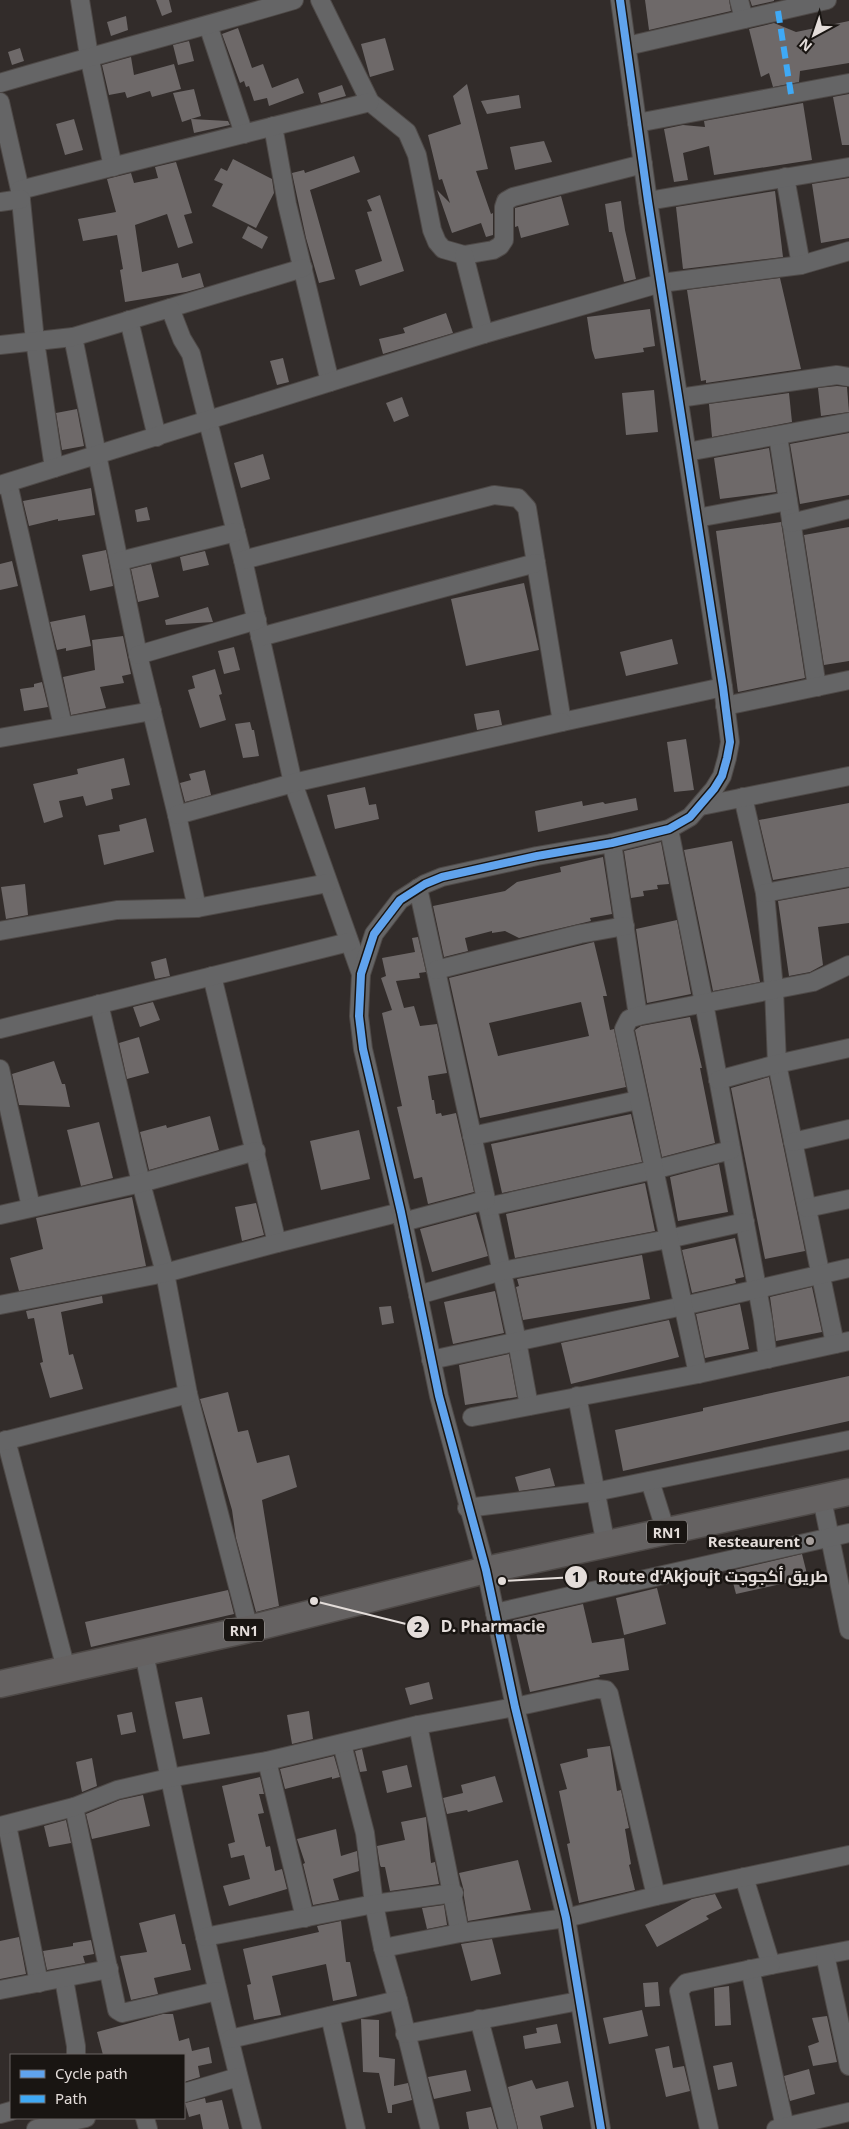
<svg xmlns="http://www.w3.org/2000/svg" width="849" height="2129" font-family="'Noto Sans',Cairo,sans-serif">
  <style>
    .building { fill: #6e6969; fill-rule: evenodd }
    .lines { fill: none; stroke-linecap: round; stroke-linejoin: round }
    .minor-casing { stroke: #4e4947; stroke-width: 20 }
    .highway-casing { stroke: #4e4947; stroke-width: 29 }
    .minor { stroke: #656566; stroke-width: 18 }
    .highway { stroke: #656262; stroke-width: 26 }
    .quiet { stroke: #3fa9f5; stroke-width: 6; stroke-dasharray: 12 6; stroke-linecap: butt }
    .cycleway-casing { stroke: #191512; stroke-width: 11 }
    .cycleway { stroke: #60a3ed; stroke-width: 8 }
    .poi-dot { fill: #a69f9c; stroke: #191512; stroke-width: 2 }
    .labels { text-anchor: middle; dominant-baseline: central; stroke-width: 5; stroke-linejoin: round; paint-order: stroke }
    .shield { fill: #191512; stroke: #a7a19e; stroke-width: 1 }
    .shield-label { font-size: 14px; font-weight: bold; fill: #e4ddda }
    .poi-label { font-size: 15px; font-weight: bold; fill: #e4ddda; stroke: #191512; text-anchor: end }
    .leader { fill: none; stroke: #e4ddda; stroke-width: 2 }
    .callout-dot { fill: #e4ddda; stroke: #191512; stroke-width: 2 }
    .mark-label { font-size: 15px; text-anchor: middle; font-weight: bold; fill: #111 }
    .callout-label { font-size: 16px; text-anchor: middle; font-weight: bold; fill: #e4ddda; stroke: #191512; stroke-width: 5; stroke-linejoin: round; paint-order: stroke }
  </style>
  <rect width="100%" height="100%" fill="#322c2a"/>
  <g class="building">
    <polygon points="156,0 169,0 172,12 162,16"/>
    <polygon points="645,0 729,0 731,11 649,30"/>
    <polygon points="750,0 774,0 774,1 752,6"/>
    <polygon points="126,16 128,30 111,36 107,22"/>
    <polygon points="849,21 849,63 800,71 799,82 773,87 769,73 761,77 749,29 774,23 796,32"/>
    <polygon points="238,28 252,68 263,64 272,88 298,78 304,93 269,106 267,98 254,101 249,86 246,87 244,81 240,83 222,34"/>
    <polygon points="385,38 394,70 370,77 361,44"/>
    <polygon points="189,41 194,61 178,65 173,45"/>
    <polygon points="20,48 24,61 12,65 8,52"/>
    <polygon points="131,57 134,75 174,64 181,89 152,97 150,91 127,98 125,92 109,95 102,65"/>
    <polygon points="467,84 488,169 476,171 491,214 493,213 493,235 486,237 481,223 452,233 437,190 450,203 442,179 439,180 428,135 461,124 453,96"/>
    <polygon points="342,85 346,96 321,103 318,93"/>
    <polygon points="194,89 201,116 191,119 228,121 230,125 194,133 191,119 182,122 173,93"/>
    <polygon points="849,94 849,145 842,145 833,97"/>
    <polygon points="519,95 521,108 487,114 481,101"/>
    <polygon points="803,103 812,160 714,175 709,146 683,153 688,180 674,182 664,129 683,125 705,127 704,121"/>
    <polygon points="74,119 83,150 65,155 56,124"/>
    <polygon points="544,141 552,162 515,170 510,147"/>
    <polygon points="354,156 360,172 310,190 335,279 319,283 306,238 292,173 304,170 305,173"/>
    <polygon points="233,159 272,179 274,193 256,228 212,206 223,184 214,180 221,168 227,171"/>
    <polygon points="176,162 192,213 184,215 193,243 178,248 167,214 135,225 142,272 178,263 182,278 200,273 204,287 186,292 125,302 120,270 123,269 117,235 83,241 78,219 116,212 107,179 131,173 134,183 158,178 155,167"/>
    <polygon points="849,178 849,238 821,243 812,184"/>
    <polygon points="775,191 783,257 683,269 676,207"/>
    <polygon points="380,195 404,271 360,286 355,270 382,261 367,212 372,211 367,200"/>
    <polygon points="561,196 569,225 521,238 518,226 515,227 515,208"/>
    <polygon points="621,201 625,230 636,279 624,282 612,232 609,232 605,204"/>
    <polygon points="248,226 268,237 262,249 242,238"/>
    <polygon points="780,278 801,369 706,383 706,380 701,381 687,290"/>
    <polygon points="650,309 655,346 643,348 644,352 595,359 592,350 587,317"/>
    <polygon points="446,313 453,333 383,354 379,339 405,333 403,328"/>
    <polygon points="283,358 289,382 277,385 270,361"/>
    <polygon points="837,386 847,387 849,412 821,416 818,388"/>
    <polygon points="654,390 658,432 626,435 622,393"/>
    <polygon points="789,393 792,422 712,437 709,404"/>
    <polygon points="402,397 409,416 394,422 386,403"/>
    <polygon points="77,409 84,446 62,450 56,413"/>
    <polygon points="849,433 849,495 800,504 790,444"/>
    <polygon points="769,448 776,492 720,499 714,458"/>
    <polygon points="263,454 270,479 241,488 234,463"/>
    <polygon points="91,488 95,515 58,521 58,519 29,526 23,501"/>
    <polygon points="147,507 150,520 137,522 135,510"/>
    <polygon points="781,522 805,678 738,692 716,531"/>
    <polygon points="849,527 849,661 824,665 804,535"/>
    <polygon points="106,550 113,586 90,591 82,555"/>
    <polygon points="205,551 209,565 183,571 180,557"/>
    <polygon points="12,561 18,586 0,590 0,564"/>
    <polygon points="151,564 159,597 138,602 131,569"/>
    <polygon points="524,583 539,650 466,666 451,599"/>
    <polygon points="208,607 213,622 166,625 165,620"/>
    <polygon points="85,615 91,646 66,651 66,648 57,650 50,622"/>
    <polygon points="123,636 131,674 122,676 124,683 100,687 106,708 71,715 63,677 95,670 92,640"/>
    <polygon points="672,639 678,664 626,676 620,652"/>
    <polygon points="234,647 240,670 224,674 218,651"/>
    <polygon points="215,669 222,694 219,695 226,720 200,728 188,690 195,688 192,676"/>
    <polygon points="42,682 48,707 24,711 20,689 34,687 34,684"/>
    <polygon points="499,710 502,725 477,730 474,714"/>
    <polygon points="250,722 252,730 254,730 259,756 243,758 235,724"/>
    <polygon points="686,739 694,790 674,792 667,742"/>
    <polygon points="124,758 130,785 111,789 113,799 86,806 83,796 59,801 63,817 44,823 33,784 78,774 77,769"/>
    <polygon points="205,770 211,795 185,802 180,783 191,780 189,774"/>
    <polygon points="365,787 369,805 376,804 379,819 335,829 327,795"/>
    <polygon points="636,798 638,810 538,832 535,811 582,801 583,806 603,802 605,804"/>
    <polygon points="849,803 849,867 773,880 759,820"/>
    <polygon points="146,818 154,852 104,865 98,835 120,831 119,825"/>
    <polygon points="732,841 760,982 713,991 684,850"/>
    <polygon points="661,842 669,884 657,885 658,889 643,891 644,896 631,898 624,851"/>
    <polygon points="603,857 612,914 590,918 591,921 519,938 505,931 492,933 492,931 465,938 468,951 444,957 433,906 505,891 517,882 561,872 560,867"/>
    <polygon points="25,884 28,915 6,919 1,887"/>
    <polygon points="849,888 849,923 818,927 823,965 810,972 789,976 778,901"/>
    <polygon points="677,920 691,994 647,1003 636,929"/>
    <polygon points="418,937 426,972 419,973 420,978 396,981 404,1008 414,1006 420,1026 437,1024 447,1073 428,1076 432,1100 434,1100 436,1114 441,1113 442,1116 456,1113 474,1192 428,1204 422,1177 414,1179 397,1107 402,1106 382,1013 392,1010 381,978 386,976 382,958 415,952 412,938"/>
    <path d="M594,942L607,996H603L610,1030L614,1029L626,1087L480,1118L449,978ZM581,1002L589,1036L498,1056L489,1023Z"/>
    <polygon points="166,958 170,976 155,979 151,962"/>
    <polygon points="153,1002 160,1020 140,1027 133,1007"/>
    <polygon points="690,1017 702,1068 700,1068 715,1143 662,1157 635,1030 641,1026"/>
    <polygon points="139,1037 149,1073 127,1079 119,1043"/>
    <polygon points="54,1061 62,1084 65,1084 70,1107 19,1105 12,1074"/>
    <polygon points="769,1077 805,1251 765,1259 731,1088"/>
    <polygon points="631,1114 642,1162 502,1193 491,1144"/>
    <polygon points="210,1116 219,1150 149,1170 140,1132 166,1125 167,1128"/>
    <polygon points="99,1122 113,1178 81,1186 67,1130"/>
    <polygon points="359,1130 370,1179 321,1190 310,1141"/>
    <polygon points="719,1164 728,1212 678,1221 670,1177"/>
    <polygon points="645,1183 655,1231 515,1258 506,1214"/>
    <polygon points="132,1197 146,1266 19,1291 10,1258 43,1249 36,1218"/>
    <polygon points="256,1203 264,1235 242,1241 235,1207"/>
    <polygon points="476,1214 488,1256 432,1272 420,1229"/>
    <polygon points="735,1238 744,1277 735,1279 736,1283 692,1293 682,1250"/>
    <polygon points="642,1255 650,1299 523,1320 516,1287 519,1286 517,1279"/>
    <polygon points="812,1287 822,1332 776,1341 770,1297"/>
    <polygon points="495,1291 504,1333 453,1344 444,1302"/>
    <polygon points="102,1296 103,1303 61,1312 69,1355 73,1354 83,1389 50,1398 40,1363 43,1362 34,1318 28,1319 26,1311"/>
    <polygon points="740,1304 749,1349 705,1358 696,1314"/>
    <polygon points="391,1306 394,1323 382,1325 379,1307"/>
    <polygon points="669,1320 679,1357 571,1384 561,1343"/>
    <polygon points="509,1354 517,1397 465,1405 459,1365"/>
    <polygon points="849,1376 849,1421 623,1471 615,1430 703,1411 703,1408"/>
    <polygon points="228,1392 238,1432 248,1430 257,1463 289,1455 297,1487 262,1500 279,1606 256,1612 236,1538 232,1510 200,1399"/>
    <polygon points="550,1468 555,1486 519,1491 515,1477"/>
    <polygon points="802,1554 808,1578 736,1594 730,1571"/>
    <polygon points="657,1588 666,1624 624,1635 616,1598"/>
    <polygon points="228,1590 234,1614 91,1647 85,1622"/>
    <polygon points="583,1604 592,1643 624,1638 629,1670 599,1675 600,1677 530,1692 513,1620"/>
    <polygon points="429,1682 433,1699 410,1705 405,1688"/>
    <polygon points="202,1697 210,1734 183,1739 175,1702"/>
    <polygon points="309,1711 313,1739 292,1744 287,1715"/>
    <polygon points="132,1712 136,1732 121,1735 117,1715"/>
    <polygon points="610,1746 617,1791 621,1790 629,1828 625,1829 631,1864 629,1865 635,1890 579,1903 567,1844 570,1843 559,1791 567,1789 560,1764 588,1757 587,1749"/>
    <polygon points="362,1749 367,1771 360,1772 355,1751"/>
    <polygon points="334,1756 340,1777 332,1779 332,1777 285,1789 280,1769"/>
    <polygon points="92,1758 97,1786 82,1792 76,1762"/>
    <polygon points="407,1765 412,1787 387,1793 382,1771"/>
    <polygon points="495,1776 503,1802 468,1812 467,1810 447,1814 443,1798 463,1793 461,1785"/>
    <polygon points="260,1777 264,1794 259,1794 264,1813 258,1814 266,1847 270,1846 275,1871 282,1869 287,1889 229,1906 223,1886 250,1879 244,1855 231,1858 228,1844 235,1842 222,1786"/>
    <polygon points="143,1795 150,1826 92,1839 86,1814 120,1800"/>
    <polygon points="426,1817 431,1863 435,1862 439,1884 390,1891 385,1867 381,1867 380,1865 377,1846 405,1840 401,1822"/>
    <polygon points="66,1820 71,1843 49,1847 44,1826"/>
    <polygon points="336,1829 341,1856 357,1851 359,1871 333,1879 339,1900 313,1905 303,1864 305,1863 297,1839"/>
    <polygon points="518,1860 531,1910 468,1921 464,1897 464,1891 459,1873"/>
    <polygon points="715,1894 722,1908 706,1916 709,1919 657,1947 645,1925 692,1899"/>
    <polygon points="444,1905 447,1925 427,1929 422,1908"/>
    <polygon points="175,1914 182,1944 185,1944 191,1970 154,1978 158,1994 131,2000 120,1956 147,1952 139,1923"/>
    <polygon points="341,1921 346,1962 350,1962 357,1996 333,2001 326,1964 272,1976 281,2015 254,2020 247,1985 251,1984 243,1949 319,1932 317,1926"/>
    <polygon points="19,1937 26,1974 0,1979 0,1941"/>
    <polygon points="492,1939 501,1974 471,1981 461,1944"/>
    <polygon points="91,1940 94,1954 83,1956 85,1963 47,1970 43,1951 73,1946 73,1943"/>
    <polygon points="658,1982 660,2006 645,2007 643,1983"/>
    <polygon points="729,1986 731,2025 715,2026 714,1988"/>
    <polygon points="642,2010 648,2036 609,2044 603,2018"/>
    <polygon points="163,2014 173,2014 179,2041 189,2038 192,2051 209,2047 212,2063 198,2066 200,2077 184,2082 184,2055 103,2055 97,2032"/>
    <polygon points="827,2016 837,2062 813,2066 808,2046 819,2042 812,2018"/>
    <polygon points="361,2019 379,2020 379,2057 395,2059 394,2086 408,2083 412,2100 392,2105 392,2113 388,2113 379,2073 363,2072"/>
    <polygon points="557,2024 561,2043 525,2049 523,2036 537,2033 536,2028"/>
    <polygon points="669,2046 673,2068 684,2066 690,2091 666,2097 655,2049"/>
    <polygon points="732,2062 737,2086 718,2090 713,2066"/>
    <polygon points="809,2069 815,2094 790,2101 784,2076"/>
    <polygon points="466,2070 471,2091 434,2099 428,2077"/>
    <polygon points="532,2080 536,2089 568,2081 574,2107 540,2116 543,2129 518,2129 508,2087"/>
    <polygon points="205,2098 206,2103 222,2100 229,2129 203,2129 200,2114 189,2117 185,2103"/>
    <polygon points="491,2107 497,2129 469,2129 466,2112"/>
  </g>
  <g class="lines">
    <defs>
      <g id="minor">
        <polyline points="80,0 89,56 113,167"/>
        <polyline points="320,0 370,102 407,132 417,155 432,230 437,242 443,249 464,255 493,250 500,246 504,240 504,207 506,201 513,197 643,164"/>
        <polyline points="739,0 744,19"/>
        <polyline points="208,25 244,134"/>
        <polyline points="627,46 827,0"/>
        <path d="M0,83C98,54 196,29 294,0"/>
        <polyline points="0,102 20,190 35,341 54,468"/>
        <polyline points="637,123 849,83"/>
        <polyline points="273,126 287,204 330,382"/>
        <polyline points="785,177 801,265"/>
        <polyline points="20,190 370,102"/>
        <polyline points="648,201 849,167"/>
        <polyline points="0,202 21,199"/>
        <polyline points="464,255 484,334"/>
        <polyline points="170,308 303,268"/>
        <polyline points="129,320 157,437"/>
        <polyline points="73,337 138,655 177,815 197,908"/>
        <polyline points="0,345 73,337 170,308 182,339 191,354 243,560 293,783 361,974"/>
        <polyline points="679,398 837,375 849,377"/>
        <polyline points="778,436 817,687"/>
        <polyline points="687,452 849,422"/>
        <polyline points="8,483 63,726"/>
        <polyline points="0,485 484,334 661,283 801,265 849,251"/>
        <polyline points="697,518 788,501"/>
        <polyline points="791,523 849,509"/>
        <polyline points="243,560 494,495 518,498 527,508 562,722 723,687"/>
        <polyline points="120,561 236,532"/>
        <polyline points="260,637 536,563"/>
        <polyline points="138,655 257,620"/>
        <polyline points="725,706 849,680"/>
        <polyline points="0,738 152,711"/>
        <polyline points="743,797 765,893 774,989 777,1064 835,1344"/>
        <polyline points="701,806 849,776"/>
        <polyline points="177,815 293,783 562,722"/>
        <polyline points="669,829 704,1003 763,1320 768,1359"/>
        <polyline points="612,843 638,1016"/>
        <polyline points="418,888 517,1341 529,1406"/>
        <polyline points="765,893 849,877"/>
        <polyline points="0,931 117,910 197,908 328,883"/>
        <polyline points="436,970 580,934 625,926"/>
        <polyline points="212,976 277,1243"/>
        <polyline points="99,1004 141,1183 165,1273 188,1394 249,1629"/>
        <polyline points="0,1029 349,942"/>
        <polyline points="0,1069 31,1207"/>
        <polyline points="718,1080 777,1064 849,1048"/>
        <polyline points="472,1136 638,1100"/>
        <polyline points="793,1142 849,1129"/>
        <polyline points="487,1207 653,1170 731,1150"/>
        <polyline points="807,1208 849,1199"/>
        <polyline points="0,1215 141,1183 256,1151"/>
        <polyline points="403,1222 486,1200"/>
        <polyline points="418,1295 502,1271 668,1239 745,1222"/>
        <polyline points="0,1305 165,1273 277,1243 401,1212"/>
        <polyline points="431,1360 683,1306 849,1268"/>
        <polyline points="698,1374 624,1029 629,1019 638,1016 813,982 849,965"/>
        <polyline points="577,1396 606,1545"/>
        <polyline points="472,1417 698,1374 849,1341"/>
        <polyline points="6,1440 66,1669"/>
        <polyline points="0,1442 188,1394"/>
        <polyline points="650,1481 666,1532"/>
        <polyline points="822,1499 849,1630"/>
        <polyline points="467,1508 595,1492 849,1440"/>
        <polyline points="495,1613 849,1533"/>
        <path d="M144,1653C176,1812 211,1971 252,2129"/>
        <polyline points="418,1725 460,1933"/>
        <polyline points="342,1744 365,1833 374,1904 383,1948 398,2000 430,2129"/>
        <polyline points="267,1761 305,1918"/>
        <polyline points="74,1807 117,2010 122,2013 217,1991"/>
        <polyline points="7,1825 39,1983"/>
        <polyline points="0,1826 74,1807 117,1790 169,1778 267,1761 418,1725 515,1707 597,1689 606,1690 609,1694 656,1896"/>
        <polyline points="744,1877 771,1965 849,1950"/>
        <polyline points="205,1937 374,1904 454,1893"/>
        <polyline points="383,1948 460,1933 566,1918 656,1896 849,1855"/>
        <polyline points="825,1955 849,2066"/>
        <polyline points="750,1969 785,2127"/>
        <polyline points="64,1979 76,2046 76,2055"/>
        <polyline points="0,1990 109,1969"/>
        <polyline points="330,2016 356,2129"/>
        <polyline points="479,2019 508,2129"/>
        <polyline points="405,2034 579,2001"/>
        <polyline points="230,2039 398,2000"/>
        <polyline points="184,2093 238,2077"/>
        <polyline points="0,2114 11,2111"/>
        <polyline points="145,2118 148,2129"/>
        <polyline points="36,2129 86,2118"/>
        <polyline points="601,2129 566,1918 515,1707 486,1570 439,1396 401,1212 363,1049 359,1016 361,974 374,934 400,900 425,884 442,877 537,856 612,843 669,829 690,817 714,789 722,776 727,758 730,742 723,687 648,201 620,0"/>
        <polyline points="709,2129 679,1991 686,1983 771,1965"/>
        <polyline points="776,2129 849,2112"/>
      </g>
      <polyline id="highway" points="0,1684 249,1629 486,1570 849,1492"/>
    </defs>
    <use href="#minor" class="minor-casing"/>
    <use href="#highway" class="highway-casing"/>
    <use href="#minor" class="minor"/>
    <use href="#highway" class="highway"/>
    <polyline class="quiet" points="778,11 791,94"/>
    <defs>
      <polyline id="cycleway" points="601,2129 566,1918 515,1707 486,1570 439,1396 401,1212 363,1049 359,1016 361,974 374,934 400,900 425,884 442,877 537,856 612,843 669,829 690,817 714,789 722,776 727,758 730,742 723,687 648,201 620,0"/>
    </defs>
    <use href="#cycleway" class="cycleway-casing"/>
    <use href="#cycleway" class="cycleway"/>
  </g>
  <circle class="poi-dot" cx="810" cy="1541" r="5"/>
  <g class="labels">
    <g class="shield">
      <rect x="647" y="1520.5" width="40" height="23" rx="4"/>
      <rect x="224" y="1618.5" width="40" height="23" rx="4"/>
    </g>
    <g class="shield-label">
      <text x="667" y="1532">RN1</text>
      <text x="244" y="1630">RN1</text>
    </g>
    <g class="poi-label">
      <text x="800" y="1541">Resteaurent</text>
    </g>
  </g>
  <path class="leader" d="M502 1581L576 1577M314 1601L418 1627"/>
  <g class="callout-dot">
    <circle cx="502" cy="1581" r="5"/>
    <circle cx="314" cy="1601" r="5"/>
    <circle cx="576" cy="1577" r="12"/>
    <circle cx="418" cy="1627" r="12"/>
  </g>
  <g class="mark-label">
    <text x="576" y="1582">1</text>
    <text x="418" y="1632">2</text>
  </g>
  <g class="callout-label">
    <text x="713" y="1582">Route d'Akjoujt طريق أكجوجت</text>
    <text x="493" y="1632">D. Pharmacie</text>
  </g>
  <rect x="10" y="2054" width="175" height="65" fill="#191512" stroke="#6a6562"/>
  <rect x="20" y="2070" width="25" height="8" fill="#60a3ed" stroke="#6a6562"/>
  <text x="55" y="2079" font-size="15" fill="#e4ddda">Cycle path</text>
  <rect x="20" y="2095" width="25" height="8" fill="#3fa9f5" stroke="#6a6562"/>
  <text x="55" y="2104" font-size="15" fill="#e4ddda">Path</text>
  <g transform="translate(814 35) rotate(220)" stroke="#191512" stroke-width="4" paint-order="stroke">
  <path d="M0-4L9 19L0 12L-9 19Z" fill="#e4ddda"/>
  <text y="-8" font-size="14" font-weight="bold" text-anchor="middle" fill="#e4ddda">N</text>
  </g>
</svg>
